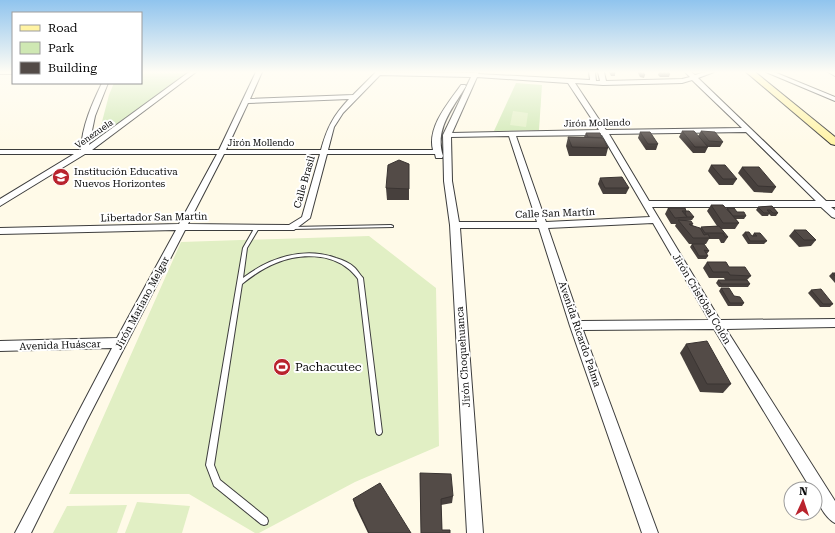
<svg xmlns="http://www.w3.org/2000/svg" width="835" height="533" font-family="'Roboto Serif',serif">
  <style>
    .green { fill: #cfe8b3 }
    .pitch { fill: #e1efc4 }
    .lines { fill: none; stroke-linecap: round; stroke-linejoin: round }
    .lane-casing { stroke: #3d3d3d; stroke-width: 2 }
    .street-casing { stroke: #3d3d3d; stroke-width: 2 }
    .secondary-casing { stroke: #2c2c2c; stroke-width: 2 }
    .lane { fill: #fff; fill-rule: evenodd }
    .street { fill: #fff; fill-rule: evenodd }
    .secondary { fill: #fff3a3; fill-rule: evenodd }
    .wall { fill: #47403d }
    .building { fill: #534b47; stroke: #3a3432 }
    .labels { text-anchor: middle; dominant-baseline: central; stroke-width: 4; stroke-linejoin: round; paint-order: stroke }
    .far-street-label { font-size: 9px; fill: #0a0a0a; stroke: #fff }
    .poi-label { font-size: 10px; fill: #0a0a0a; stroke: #fff; text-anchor: start }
    .street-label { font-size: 10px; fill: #0a0a0a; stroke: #fff }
    .near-poi-label { font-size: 12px; fill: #0a0a0a; stroke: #fff; text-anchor: start }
  </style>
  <rect width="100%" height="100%" fill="#fffae8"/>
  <g class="green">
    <polygon points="141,72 186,73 101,137 98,137 109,95 114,83 141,83"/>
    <polygon points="516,83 542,85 539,130 494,131"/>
  </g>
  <g class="pitch">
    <polygon points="513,111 528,113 526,127 510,125"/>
    <polygon points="369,236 436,288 439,446 355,482 259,533 255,533 189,494 69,494 181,242"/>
    <polygon points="137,502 190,506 182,533 125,533"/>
    <polygon points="127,505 117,533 53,533 67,506"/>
  </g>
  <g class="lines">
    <defs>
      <g id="lane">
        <polygon points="391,225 393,226 393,227 292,229 290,228 292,227"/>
        <path d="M255,227H259V228L247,248L243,278C269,258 304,246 336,258C343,260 350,263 355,268C358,271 360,275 363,278L382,432L381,434L379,435L377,434L376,432L358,279C356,276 353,273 350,270C331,253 299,253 276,263C263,268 252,276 242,284L214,465L220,480L267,518L268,521L267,524L264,525L261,524L214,486L206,465L243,248Z"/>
      </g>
      <g id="street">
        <rect x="0" y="72" width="13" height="2"/>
        <path d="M189,72H196L92,150H219L256,72H262L250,99L353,95L376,72L473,73L479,72L478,74L590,80L589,72H595L596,81H600L598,72H604L606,81L682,79L690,77L685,72H691L695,75L705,72H714L698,78L826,201H835V207H831L835,210V218L832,217L821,207H652L720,320L835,319V327L726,329L835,501V523C825,518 815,500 815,489H811L714,329L583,330L658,533H642L570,326L539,228H460L483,533H467L450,225L444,181L443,135L471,77L380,75L343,113L334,127L328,150H433C427,127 449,102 461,85H465L466,86C453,108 434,129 443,156L442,158H436L435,154H327L310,218L294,230H185L87,420L31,533H15L112,348L0,351V341L117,338L176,230L0,234V228L179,224L217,154H85L0,206V199L74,154H0V150H81C82,126 92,104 102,83H108L95,116L89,145ZM477,77L568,83L599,130L452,133ZM692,80L742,128L606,130L575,83L603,85L682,83ZM349,99C333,116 327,128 321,150H226L248,103ZM746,132L816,201H649L609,134ZM602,135L650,217L546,222L516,136ZM509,136L537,222H459L452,181L451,137ZM224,154H320L302,217L289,225L188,224ZM653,223L709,320L580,321L548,228Z"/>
        <polygon points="766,72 774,72 835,97 835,101"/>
        <polygon points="828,72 835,72 835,76"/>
      </g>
      <polygon id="secondary" points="746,72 755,72 835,137 835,145 831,144"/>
    </defs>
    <use href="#lane" class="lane-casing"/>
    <use href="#street" class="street-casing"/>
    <use href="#secondary" class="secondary-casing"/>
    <use href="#lane" class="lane"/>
    <use href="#street" class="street"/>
    <use href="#secondary" class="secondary"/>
  </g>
  <g class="wall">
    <polygon points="609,72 615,72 615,76 611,76"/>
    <polygon points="638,72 643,72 645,75 644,78 640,77 638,73"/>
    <polygon points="659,72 670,74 669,77 660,77 658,75"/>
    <polygon points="682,131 698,136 701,131 723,142 720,147 708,147 705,153 693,153 679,137"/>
    <polygon points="640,132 658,144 656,150 646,150 638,138"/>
    <polygon points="586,133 602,138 608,148 606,156 569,156 566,146 568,137 584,137"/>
    <polygon points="409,164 409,200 387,200 386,188"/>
    <polygon points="711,165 737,179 733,185 719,185 708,171"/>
    <polygon points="742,167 776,187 772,193 754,192 738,173"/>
    <polygon points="600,178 629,188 626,194 603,194 598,184"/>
    <polygon points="711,205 726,209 727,208 746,216 744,219 736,219 739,223 735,229 721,229 728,237 724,243 721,243 719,239 709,239 706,244 699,244 709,251 707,254 708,256 706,259 698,259 690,247 692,244 689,244 675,226 676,224 671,224 665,214 668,208 686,211 694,217 692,220 685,221 693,224 692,225 700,229 701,227 717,226 707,211"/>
    <polygon points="772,206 778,213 776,216 771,216 769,214 768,216 762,216 756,210 758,207"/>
    <polygon points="794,230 816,240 811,246 799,247 789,236"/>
    <polygon points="745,232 752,236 754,233 767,241 764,244 748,244 742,235"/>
    <polygon points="707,262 729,267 751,276 747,280 750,284 748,287 719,287 716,283 718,280 725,280 724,278 709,278 703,268"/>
    <polygon points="832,273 835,273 835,283 829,276"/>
    <polygon points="721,288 734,296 744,303 742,306 728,306 719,291"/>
    <polygon points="811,290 833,304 830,307 820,307 808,293"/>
    <polygon points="686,344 731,384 723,393 700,392 680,353"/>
    <polygon points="420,473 453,496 452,503 441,505 442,530 421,533"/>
    <polygon points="353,499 411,533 368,533 355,506"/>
  </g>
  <g class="building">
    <rect x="611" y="72" width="4" height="1"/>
    <polygon points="639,72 643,72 645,75 641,75"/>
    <polygon points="659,72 668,72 670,74 661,74"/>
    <polygon points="682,131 694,131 708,147 695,147"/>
    <polygon points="701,131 715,132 723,142 709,141"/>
    <polygon points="640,132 650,132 658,144 648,144"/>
    <polygon points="586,133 600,133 602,138 588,137"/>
    <polygon points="568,137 603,138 608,148 572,147"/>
    <polygon points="399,160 409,164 409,189 386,188 388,165"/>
    <polygon points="711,165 725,165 737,179 723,179"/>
    <polygon points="742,167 759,167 776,187 758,186"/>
    <polygon points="622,177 629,188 605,188 600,178"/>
    <polygon points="711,205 723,205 739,223 723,223"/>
    <polygon points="772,206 778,213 773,213 770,210 767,210 770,213 764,213 758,207"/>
    <polygon points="668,208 685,208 686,211 682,211 687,217 675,218"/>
    <polygon points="727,208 734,208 737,212 744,212 746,216 733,216"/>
    <polygon points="686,211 689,211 694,217 687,217 685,213"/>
    <polygon points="678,220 691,221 693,224 689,224 690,225 700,228 704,235 708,234 710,238 693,238"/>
    <polygon points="719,226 728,237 725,237 723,233 705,233 701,227"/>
    <polygon points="794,230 806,230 816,240 804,240"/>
    <polygon points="745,232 749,232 752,236 757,236 754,233 760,233 767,241 750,241"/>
    <polygon points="692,244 704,244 709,251 704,250 708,256 699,256"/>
    <polygon points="707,262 726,262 729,267 745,267 751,276 730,275 728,272 713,272"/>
    <polygon points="832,273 835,273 835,276"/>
    <polygon points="718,280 747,280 750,284 721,284"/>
    <polygon points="721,288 729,288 734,296 740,297 744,303 730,303"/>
    <polygon points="821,289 833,304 823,304 811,290"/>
    <polygon points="707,341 731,384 707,384 686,344"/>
    <polygon points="420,473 451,474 453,496 441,499 442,530 450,530 450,533 421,533"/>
    <polygon points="380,483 411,533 369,533 353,499"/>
  </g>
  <linearGradient id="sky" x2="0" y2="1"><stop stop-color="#90c4ee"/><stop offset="0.49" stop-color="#fffdf5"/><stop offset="1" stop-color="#fffdf5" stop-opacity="0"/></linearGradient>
  <rect width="835" height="147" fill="url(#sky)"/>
  <defs>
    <symbol id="school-disc" viewBox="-11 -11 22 22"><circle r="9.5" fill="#b9232d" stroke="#fff"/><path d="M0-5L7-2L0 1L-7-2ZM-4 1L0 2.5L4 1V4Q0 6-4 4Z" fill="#fff"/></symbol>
    <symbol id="stadium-disc" viewBox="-11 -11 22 22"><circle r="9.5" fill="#b9232d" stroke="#fff"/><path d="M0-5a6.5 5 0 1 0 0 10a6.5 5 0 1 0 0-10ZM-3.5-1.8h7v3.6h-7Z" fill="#fff"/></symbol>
  </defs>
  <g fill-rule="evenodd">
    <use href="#school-disc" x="51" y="167" width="20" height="20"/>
    <use href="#stadium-disc" x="272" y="357" width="20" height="20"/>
  </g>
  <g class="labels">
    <g class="far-street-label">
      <text transform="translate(597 123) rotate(-1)">Jirón Mollendo</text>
      <text transform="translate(94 134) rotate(-35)">Venezuela</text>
      <text x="261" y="143">Jirón Mollendo</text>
    </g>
    <g class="poi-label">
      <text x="74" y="171">Institución Educativa<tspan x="74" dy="12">Nuevos Horizontes</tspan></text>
    </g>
    <g class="street-label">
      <text transform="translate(304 182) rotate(-74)">Calle Brasil</text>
      <text transform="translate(555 213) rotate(-2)">Calle San Martín</text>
      <text transform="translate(154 217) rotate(-1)">Libertador San Martin</text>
      <text transform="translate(702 299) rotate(59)">Jirón Cristóbal Colón</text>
      <text transform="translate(142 303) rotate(-62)">Jirón Mariano Melgar</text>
      <text transform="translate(580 334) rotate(71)">Avenida Ricardo Palma</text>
      <text transform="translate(60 345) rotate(-2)">Avenida Huáscar</text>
      <text transform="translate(463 357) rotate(-94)">Jirón Choquehuanca</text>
    </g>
    <g class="near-poi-label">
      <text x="295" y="367">Pachacutec</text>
    </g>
  </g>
  <rect x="12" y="12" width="130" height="72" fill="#ffffff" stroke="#9d9d9d"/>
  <rect x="20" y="25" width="20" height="6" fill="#fff3a3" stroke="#9d9d9d"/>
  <text x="48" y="32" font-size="12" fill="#0a0a0a">Road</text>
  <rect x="20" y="42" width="20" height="12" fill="#cfe8b3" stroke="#9d9d9d"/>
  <text x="48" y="52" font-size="12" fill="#0a0a0a">Park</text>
  <rect x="20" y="62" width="20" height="12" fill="#534b47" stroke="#9d9d9d"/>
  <text x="48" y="72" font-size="12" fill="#0a0a0a">Building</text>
  <g transform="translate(803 501) rotate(3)"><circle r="19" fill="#ffffff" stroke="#9d9d9d"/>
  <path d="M0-3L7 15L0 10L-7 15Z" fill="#b9232d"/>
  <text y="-6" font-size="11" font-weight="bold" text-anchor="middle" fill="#0a0a0a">N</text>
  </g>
</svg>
